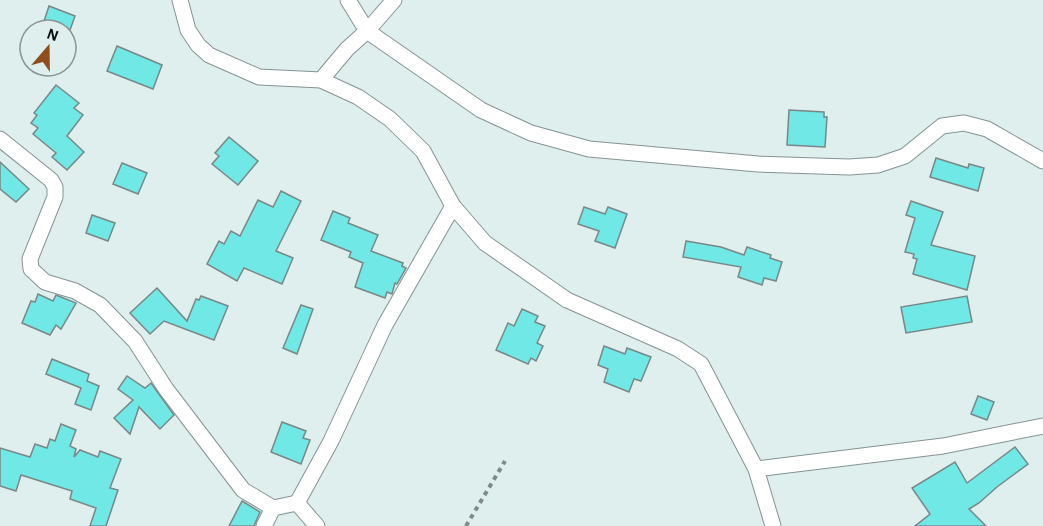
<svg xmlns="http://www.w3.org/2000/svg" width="1043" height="526" font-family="'Alegreya Sans',sans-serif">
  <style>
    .building { fill: #6fe8e6; stroke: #798787; stroke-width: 1.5 }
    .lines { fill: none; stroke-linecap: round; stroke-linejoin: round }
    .street-casing { stroke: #849392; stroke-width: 17 }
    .path { stroke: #7f8a89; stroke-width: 4; stroke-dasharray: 4.5 4.5; stroke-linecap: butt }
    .street { stroke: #fff; stroke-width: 15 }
  </style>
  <rect width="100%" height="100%" fill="#dfefee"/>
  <g class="building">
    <polygon points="49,6 75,16 70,30 41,30"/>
    <polygon points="117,46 162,65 153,89 107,71"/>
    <polygon points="56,85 79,103 74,108 83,115 67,136 84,152 67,170 52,157 56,153 33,134 38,128 31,123 37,115 34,113"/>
    <polygon points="789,110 824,112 824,117 827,117 825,147 787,145"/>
    <polygon points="229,137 258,161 238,185 212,164 219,156 215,153"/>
    <polygon points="936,158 968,168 969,164 984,168 978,191 930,177"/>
    <polygon points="0,162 29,189 16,202 0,189"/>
    <polygon points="122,163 147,173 138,194 113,184"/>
    <polygon points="281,191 301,201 276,251 293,258 282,284 244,268 237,281 207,264 219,241 224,244 231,231 240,236 258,200 273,207"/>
    <polygon points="911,201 943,212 931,245 975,256 967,290 913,274 917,259 913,258 914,254 905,252 915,218 906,215"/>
    <polygon points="584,207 605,214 608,207 627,214 615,248 595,241 599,231 578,224"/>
    <polygon points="333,211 350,218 348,223 378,235 371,251 403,263 402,266 406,268 397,284 395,283 392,294 387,292 385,298 355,287 363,263 349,257 351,252 321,240"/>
    <polygon points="92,215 115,223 108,241 86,233"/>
    <polygon points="686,241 721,247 744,255 747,247 771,255 770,258 782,262 776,281 764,278 762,285 738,277 741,267 683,257"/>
    <polygon points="157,288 187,321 196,299 199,300 201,296 228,306 214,340 164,321 150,334 130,313"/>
    <polygon points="38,294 53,301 56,295 76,303 61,329 56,325 50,335 22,323 31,301 35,302"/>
    <polygon points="967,296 972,322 906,333 901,307"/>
    <polygon points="301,305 313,309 297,354 283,348"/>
    <polygon points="522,309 538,316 535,322 545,326 537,343 543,346 536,361 531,358 528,364 496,350 508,323 514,326"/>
    <polygon points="604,346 625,354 627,348 651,357 641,381 634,379 629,392 604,382 608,369 598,365"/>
    <polygon points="52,359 89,374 87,381 99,386 91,410 75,404 81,388 46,374"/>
    <polygon points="127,376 145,388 151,383 174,415 160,429 139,407 130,434 114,418 133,400 118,389"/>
    <polygon points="978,396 994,402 987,420 971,414"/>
    <polygon points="282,422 306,431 303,438 310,440 301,464 271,452"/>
    <polygon points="61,424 76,430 70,446 76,449 74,457 80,450 98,457 100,451 121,459 110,488 118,490 106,526 90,526 96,508 70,499 72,491 21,475 16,491 0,486 0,448 30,457 35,444 47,448 50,439 55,441"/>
    <polygon points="1015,447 1028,464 997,487 979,503 969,509 986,526 915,526 930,514 912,488 955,462 967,483"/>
    <polygon points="242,501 260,512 254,526 229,526"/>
  </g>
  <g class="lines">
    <defs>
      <g id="street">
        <polyline points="180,0 188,30 198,45 209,55 259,77 321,80 358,97 390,119 423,151 453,206 485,243 567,300 678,349 701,364 756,469 773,526"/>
        <polyline points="348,0 367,31 481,110 531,133 589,149 758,164 849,167 878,165 905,156 942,126 964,123 987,129 1043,161"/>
        <polyline points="321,80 347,49 367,31 394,0"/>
        <polyline points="0,139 51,180 55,187 55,197 30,259 31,269 45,282 75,291 100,305 135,341 166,389 243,490 273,508 297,503"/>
        <polyline points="756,469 943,446 1043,426"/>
        <polyline points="264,526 273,508"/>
        <polyline points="317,526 297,503 331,441 385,325 453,206"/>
      </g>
    </defs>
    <use href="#street" class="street-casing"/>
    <polyline class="path" points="466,526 505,461"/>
    <use href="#street" class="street"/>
  </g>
  <g transform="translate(48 48) rotate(20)"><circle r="28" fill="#dfefee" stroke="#899594" stroke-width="1.5"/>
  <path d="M0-4.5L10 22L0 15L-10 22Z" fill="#904d1e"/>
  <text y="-9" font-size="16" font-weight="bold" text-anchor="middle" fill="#090e0e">N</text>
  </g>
</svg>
